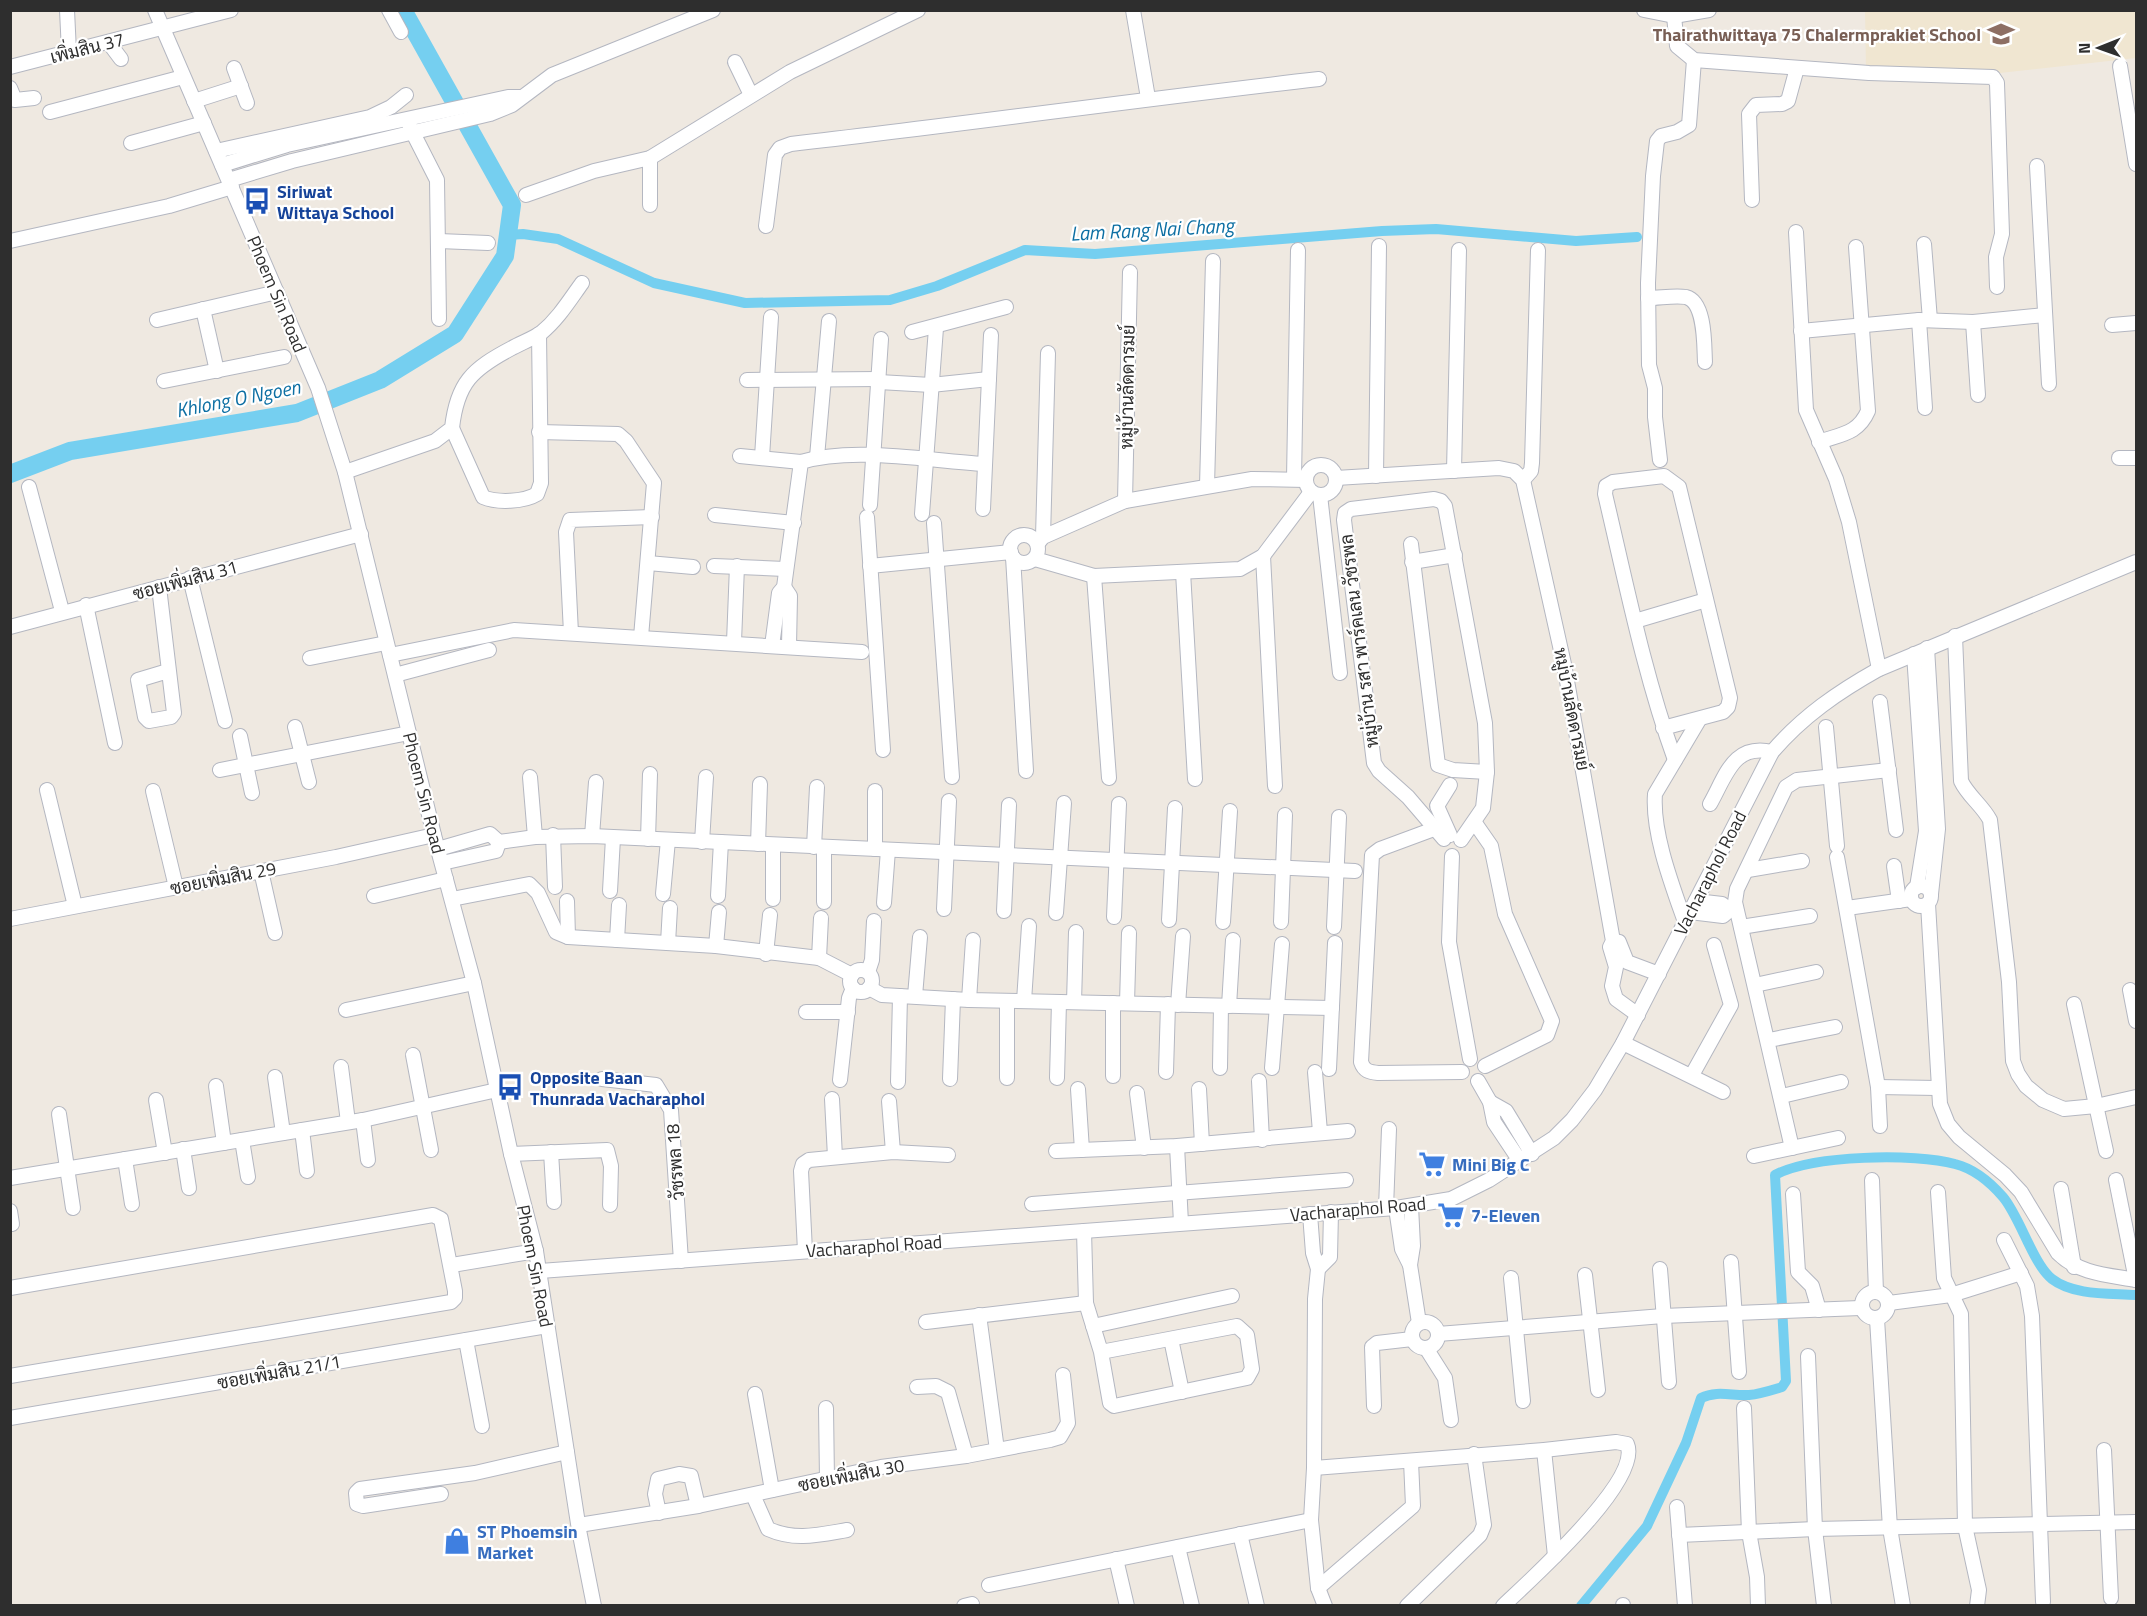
<svg xmlns="http://www.w3.org/2000/svg" width="2147" height="1616" font-family="'Titillium Web',Sarabun,sans-serif">
  <style>
    .education { fill: #f0e6d1 }
    .lines { fill: none; stroke-linecap: round; stroke-linejoin: round }
    .canal { stroke: #75cff0; stroke-width: 10 }
    .river { stroke: #75cff0; stroke-width: 18 }
    .minor-casing { stroke: #b4b7c1; stroke-width: 16 }
    .minor { stroke: #fff; stroke-width: 14 }
    .labels { text-anchor: middle; dominant-baseline: central; stroke-width: 4.5; stroke-linejoin: round; paint-order: stroke }
    .education-label { font-size: 18px; font-weight: bold; fill: #785e54; stroke: #fff; text-anchor: end }
    .street-label { font-size: 18px; fill: #2e2e2e; stroke: #fff }
    .transit-label { font-size: 18px; font-weight: bold; fill: #164399; stroke: #fff; text-anchor: start }
    .shop-label { font-size: 18px; font-weight: bold; fill: #366cbe; stroke: #fff; text-anchor: start }
    .water-label { font-size: 20px; font-style: italic; fill: #0d6fa3; stroke: #fff }
  </style>
  <rect width="100%" height="100%" fill="#efe9e1"/>
  <polygon class="education" points="1865,11 2136,11 2136,58 2000,73 1866,69"/>
  <g class="lines">
    <g class="canal">
      <polyline points="508,235 523,234 558,239 654,283 745,303 890,300 937,286 1025,250 1095,254 1382,231 1436,229 1576,241 1637,237"/>
      <path d="M1581,1606L1647,1526L1686,1443L1701,1398C1717,1390 1732,1396 1749,1395C1760,1394 1772,1390 1782,1387L1786,1381L1775,1175C1812,1155 1915,1153 1955,1164C1975,1169 1990,1182 2003,1197C2020,1217 2033,1264 2052,1279C2074,1296 2111,1293 2136,1295"/>
    </g>
    <polyline class="river" points="10,474 70,451 297,413 380,380 455,334 505,256 512,205 403,10"/>
    <defs>
      <g id="minor">
        <polyline points="67,10 69,52"/>
        <polyline points="155,10 318,388 345,472 434,835 474,983 511,1154 536,1251 579,1530 594,1606"/>
        <polyline points="389,10 401,32"/>
        <polyline points="1133,10 1148,98"/>
        <polyline points="1644,10 1674,16 1709,10"/>
        <polyline points="1674,16 1677,46 1694,60 1869,73 1993,77 1997,83 2002,234 1996,257 1997,287"/>
        <polyline points="109,43 121,59"/>
        <polyline points="735,62 751,95"/>
        <polyline points="2120,66 2136,164"/>
        <polyline points="10,67 231,10"/>
        <polyline points="234,68 247,103"/>
        <polyline points="10,88 15,100 34,98"/>
        <polyline points="194,101 241,86"/>
        <polyline points="50,112 183,77"/>
        <polyline points="410,127 437,180 439,319"/>
        <polyline points="131,143 204,123"/>
        <polyline points="216,151 370,117 391,107 406,95"/>
        <polyline points="222,165 287,145 508,97 521,97"/>
        <polyline points="2037,166 2049,384"/>
        <polyline points="229,180 292,161 490,114 512,105 552,75 713,10"/>
        <polyline points="526,195 594,171 650,158 790,72 918,10"/>
        <polyline points="1752,200 1749,114 1756,105 1782,104 1788,101 1797,68"/>
        <polyline points="650,205 650,158"/>
        <path d="M766,226L775,155L780,148L791,144C967,124 1142,99 1319,79"/>
        <polyline points="1796,232 1806,410 1836,479 1849,522 1879,669"/>
        <polyline points="10,241 169,206 232,187"/>
        <polyline points="439,241 488,243"/>
        <polyline points="1924,244 1930,320"/>
        <path d="M1648,298C1660,298 1675,295 1686,297C1706,302 1704,347 1705,362"/>
        <polyline points="203,309 217,371"/>
        <polyline points="157,320 277,292"/>
        <polyline points="1919,320 1925,408"/>
        <polyline points="1973,322 1978,395"/>
        <polyline points="2112,325 2136,323"/>
        <polyline points="1801,331 1919,320 1973,322 2045,315"/>
        <polyline points="912,332 1006,307"/>
        <polyline points="747,380 879,379"/>
        <polyline points="164,381 284,357"/>
        <polyline points="879,382 931,385 989,379"/>
        <path d="M452,428L483,497C497,503 524,502 537,494L541,483L539,334"/>
        <polyline points="539,432 618,434 626,441 654,483 641,637"/>
        <path d="M1819,442C1841,434 1858,434 1868,411L1856,247"/>
        <polyline points="740,456 801,462"/>
        <polyline points="762,457 771,317"/>
        <polyline points="817,457 829,321"/>
        <polyline points="2119,458 2136,458"/>
        <polyline points="1660,460 1655,417 1655,388 1649,365 1648,283 1653,176 1657,141 1661,136 1677,132 1689,125 1694,60"/>
        <circle cx="1321" cy="480" r="15"/>
        <polyline points="1454,471 1459,250"/>
        <path d="M345,472L435,441L452,428C457,383 472,369 512,348C521,343 532,339 541,333C558,319 569,301 582,283"/>
        <polyline points="1376,476 1379,246"/>
        <polyline points="1336,478 1499,468 1514,471 1523,480 1564,664 1613,941 1610,947 1616,967 1612,986 1616,999 1638,1015"/>
        <polyline points="1294,479 1298,250"/>
        <polyline points="1523,480 1531,471 1532,463 1538,250"/>
        <polyline points="1207,486 1213,261"/>
        <polyline points="29,487 62,611"/>
        <polyline points="1320,495 1340,673"/>
        <polyline points="1125,501 1130,272"/>
        <polyline points="870,505 881,339"/>
        <polyline points="983,509 991,335"/>
        <polyline points="922,514 936,328"/>
        <polyline points="715,515 794,523"/>
        <polyline points="867,517 883,750"/>
        <polyline points="934,523 952,777"/>
        <circle cx="1024" cy="549" r="14"/>
        <polyline points="1043,537 1048,353"/>
        <polyline points="1039,542 1043,537 1125,501 1252,479 1306,480"/>
        <polyline points="1411,544 1438,765 1453,770 1487,772"/>
        <polyline points="1263,556 1275,786"/>
        <polyline points="1013,557 1026,771"/>
        <polyline points="1035,559 1094,576 1240,569 1263,556 1311,492"/>
        <polyline points="1412,562 1455,555"/>
        <polyline points="648,563 693,567"/>
        <polyline points="714,566 785,569"/>
        <polyline points="870,566 1011,552"/>
        <polyline points="1183,572 1195,779"/>
        <polyline points="1094,576 1109,778"/>
        <polyline points="190,578 225,721"/>
        <polyline points="159,587 174,713 171,717 149,721 145,717 138,680 168,671"/>
        <polyline points="784,587 790,596 789,646"/>
        <polyline points="86,605 115,743"/>
        <polyline points="1635,621 1706,600"/>
        <polyline points="10,627 361,534"/>
        <polyline points="571,633 566,532 570,520 652,517"/>
        <path d="M1955,636L1961,781C1968,796 1982,805 1990,820L2009,982L2013,1061L2018,1074L2026,1086L2043,1100L2064,1109L2096,1106L2136,1097"/>
        <polyline points="734,642 737,566"/>
        <path d="M772,646L779,593L784,587L801,462C854,446 929,461 984,464"/>
        <polyline points="1927,648 1938,829 1931,894"/>
        <polyline points="1914,654 1926,831 1917,887"/>
        <polyline points="390,655 514,630 862,652"/>
        <polyline points="310,658 386,643"/>
        <polyline points="395,675 489,650"/>
        <polyline points="1880,702 1896,830"/>
        <polyline points="295,727 309,782"/>
        <polyline points="1826,727 1837,846"/>
        <path d="M1663,728L1723,712L1728,707L1730,698L1679,487L1664,476L1613,482L1606,486L1605,494C1626,583 1644,674 1675,760"/>
        <polyline points="240,736 252,793"/>
        <polyline points="220,770 409,733"/>
        <polyline points="530,777 535,837"/>
        <polyline points="1450,785 1437,806 1450,835"/>
        <polyline points="47,790 75,906"/>
        <polyline points="153,791 176,887"/>
        <path d="M1710,804C1726,776 1733,743 1772,752"/>
        <polyline points="1475,823 1491,846 1505,914 1552,1021 1547,1035 1485,1066"/>
        <path d="M1434,829L1380,849L1372,855L1361,1062C1364,1071 1369,1072 1378,1073L1462,1072"/>
        <polyline points="553,835 555,887"/>
        <polyline points="592,836 596,782"/>
        <polyline points="648,839 650,774"/>
        <polyline points="1444,839 1408,797 1379,771 1374,763 1344,520 1345,513 1351,509 1434,499 1441,501 1445,506 1485,723 1487,772 1483,808 1461,840"/>
        <polyline points="702,842 706,777"/>
        <polyline points="758,844 760,784"/>
        <polyline points="814,847 817,787"/>
        <polyline points="824,847 824,902"/>
        <polyline points="438,849 490,834 499,842 535,837 592,836 1355,871"/>
        <polyline points="875,849 875,791"/>
        <polyline points="1452,856 1449,942 1470,1059"/>
        <polyline points="1837,857 1878,1087 1880,1126"/>
        <polyline points="442,863 496,851 499,842"/>
        <polyline points="1894,866 1899,901"/>
        <polyline points="1748,870 1802,861"/>
        <polyline points="261,871 275,933"/>
        <circle cx="1921" cy="896" r="10"/>
        <polyline points="610,891 613,838"/>
        <polyline points="663,894 668,840"/>
        <polyline points="374,896 446,879"/>
        <polyline points="718,896 721,842"/>
        <polyline points="452,899 529,884 538,893 556,932 568,937 716,946 819,958 852,975"/>
        <polyline points="773,899 773,845"/>
        <polyline points="567,901 568,937"/>
        <polyline points="884,903 888,850"/>
        <path d="M1928,904L1940,1104L1948,1124L1959,1137L2005,1175L2021,1192L2058,1253C2079,1274 2108,1275 2136,1280"/>
        <polyline points="1847,908 1911,899"/>
        <polyline points="944,909 949,801"/>
        <polyline points="1004,911 1009,805"/>
        <polyline points="1690,912 1723,916 1730,910 1722,904 1696,901"/>
        <polyline points="1056,913 1064,803"/>
        <polyline points="1114,917 1119,804"/>
        <polyline points="10,919 336,857 434,835"/>
        <polyline points="1169,920 1175,808"/>
        <polyline points="1223,922 1230,811"/>
        <polyline points="1281,922 1285,815"/>
        <path d="M1685,922C1672,885 1652,833 1655,794L1699,720"/>
        <polyline points="1334,927 1339,817"/>
        <polyline points="1741,927 1810,916"/>
        <polyline points="617,940 619,905"/>
        <polyline points="1613,941 1619,942 1627,962 1659,974"/>
        <polyline points="668,943 670,908"/>
        <polyline points="716,946 719,912"/>
        <polyline points="766,954 770,915"/>
        <polyline points="819,958 821,918"/>
        <circle cx="861" cy="981" r="11"/>
        <polyline points="868,972 872,960 874,921"/>
        <polyline points="1755,985 1816,972"/>
        <polyline points="869,988 882,995 969,1000 1332,1008"/>
        <polyline points="2130,990 2136,1021"/>
        <polyline points="915,996 920,937"/>
        <polyline points="969,1000 973,940"/>
        <polyline points="1024,1001 1029,926"/>
        <polyline points="1074,1002 1076,932"/>
        <polyline points="1113,1003 1113,1076"/>
        <polyline points="1127,1003 1129,933"/>
        <polyline points="2074,1004 2106,1151"/>
        <polyline points="1178,1005 1183,936"/>
        <polyline points="1229,1006 1233,940"/>
        <polyline points="346,1010 474,983"/>
        <polyline points="806,1012 848,1012"/>
        <polyline points="1769,1040 1835,1027"/>
        <polyline points="1623,1043 1723,1092"/>
        <polyline points="413,1055 431,1150"/>
        <polyline points="341,1067 348,1122"/>
        <polyline points="1220,1068 1221,1006"/>
        <polyline points="1272,1068 1282,944"/>
        <polyline points="1329,1069 1335,943"/>
        <polyline points="1166,1072 1168,1004"/>
        <polyline points="1315,1072 1320,1132"/>
        <polyline points="1692,1075 1731,1005 1714,945"/>
        <polyline points="275,1077 283,1133"/>
        <polyline points="1007,1078 1007,1001"/>
        <polyline points="1057,1078 1059,1002"/>
        <polyline points="602,1079 656,1085 671,1110 681,1261"/>
        <polyline points="950,1079 953,999"/>
        <polyline points="840,1080 849,998 853,988"/>
        <polyline points="1259,1081 1262,1140"/>
        <polyline points="1478,1081 1490,1102 1494,1122 1520,1161"/>
        <polyline points="898,1082 900,996"/>
        <polyline points="216,1086 224,1143"/>
        <polyline points="1878,1087 1937,1088"/>
        <polyline points="1078,1089 1082,1150"/>
        <polyline points="1199,1089 1202,1144"/>
        <polyline points="1137,1093 1144,1148"/>
        <polyline points="1782,1096 1841,1082"/>
        <polyline points="832,1099 835,1157"/>
        <polyline points="156,1100 165,1153"/>
        <polyline points="889,1101 893,1152"/>
        <polyline points="1490,1102 1506,1111 1532,1154"/>
        <polyline points="59,1114 73,1208"/>
        <polyline points="363,1120 368,1160"/>
        <polyline points="302,1130 307,1171"/>
        <polyline points="242,1140 248,1177"/>
        <polyline points="1177,1146 1181,1223"/>
        <polyline points="1792,1148 1735,902 1737,889 1786,787 1797,780 1889,770"/>
        <polyline points="183,1149 189,1188"/>
        <polyline points="1056,1151 1177,1146 1348,1131"/>
        <polyline points="551,1152 554,1202"/>
        <polyline points="511,1154 607,1150 611,1166 610,1205"/>
        <polyline points="1754,1156 1838,1138"/>
        <polyline points="125,1159 132,1204"/>
        <polyline points="10,1178 363,1120 497,1090"/>
        <polyline points="1872,1180 1876,1292"/>
        <polyline points="2116,1180 2136,1280"/>
        <polyline points="2061,1189 2074,1267"/>
        <polyline points="1938,1192 1944,1278 1961,1314 1965,1526 1979,1590 1977,1606"/>
        <polyline points="1793,1194 1798,1272 1812,1286 1819,1310"/>
        <polyline points="1032,1204 1346,1180"/>
        <polyline points="1386,1208 1389,1129"/>
        <polyline points="1396,1208 1402,1249 1410,1265 1419,1323"/>
        <polyline points="10,1211 12,1224"/>
        <polyline points="1310,1214 1313,1253 1318,1269 1315,1299 1314,1468 1311,1520 1318,1588 1325,1606"/>
        <polyline points="1084,1231 1086,1303 1101,1352 1110,1403 1114,1406 1247,1378 1252,1369 1247,1335 1237,1326 1101,1352"/>
        <polyline points="2004,1240 2027,1286 2032,1316 2043,1602"/>
        <polyline points="805,1251 801,1171 803,1164 809,1160 893,1152 948,1155"/>
        <polyline points="1731,1262 1739,1372"/>
        <polyline points="452,1265 536,1251"/>
        <polyline points="1410,1265 1413,1246 1411,1206"/>
        <polyline points="1318,1269 1330,1257 1331,1212"/>
        <polyline points="1660,1269 1669,1382"/>
        <path d="M540,1271L1396,1208L1451,1199L1489,1180L1554,1138L1572,1120L1595,1090L1623,1043L1772,752C1803,716 1838,692 1879,669L2136,562"/>
        <polyline points="1585,1275 1598,1390"/>
        <polyline points="1511,1278 1523,1401"/>
        <polyline points="10,1288 433,1215 441,1219 455,1291 455,1298 451,1302 10,1376"/>
        <circle cx="1875" cy="1305" r="13"/>
        <polyline points="1889,1303 1951,1295 2021,1273"/>
        <polyline points="979,1315 997,1450"/>
        <polyline points="1877,1319 1890,1528 1903,1606"/>
        <polyline points="926,1322 1086,1303"/>
        <circle cx="1425" cy="1335" r="13"/>
        <polyline points="1093,1326 1232,1296"/>
        <polyline points="1438,1334 1663,1316 1860,1308"/>
        <polyline points="1171,1339 1182,1392"/>
        <polyline points="466,1340 482,1426"/>
        <polyline points="1426,1348 1445,1378 1451,1420"/>
        <polyline points="1808,1356 1815,1529 1824,1606"/>
        <polyline points="917,1387 936,1386 948,1392 966,1456"/>
        <polyline points="755,1394 772,1490"/>
        <polyline points="1374,1406 1372,1347 1377,1343 1412,1339"/>
        <polyline points="826,1408 827,1480"/>
        <polyline points="1744,1408 1749,1532 1757,1577 1758,1606"/>
        <polyline points="10,1418 547,1326"/>
        <polyline points="1544,1450 1555,1556"/>
        <polyline points="2104,1450 2111,1598"/>
        <path d="M1314,1468L1544,1450L1616,1442L1627,1444C1643,1480 1529,1581 1503,1606"/>
        <polyline points="441,1494 363,1506 357,1504 356,1493 360,1489 475,1473 567,1452"/>
        <path d="M753,1495L768,1529C795,1541 818,1535 847,1530"/>
        <polyline points="1677,1507 1685,1606"/>
        <polyline points="659,1513 655,1494 658,1479 679,1474 691,1476 698,1506"/>
        <polyline points="579,1525 698,1506 881,1467 966,1456 1050,1440 1060,1437 1068,1423 1063,1375"/>
        <polyline points="1240,1534 1257,1606"/>
        <polyline points="1679,1535 1815,1529 2136,1522"/>
        <polyline points="1178,1547 1192,1606"/>
        <polyline points="1116,1559 1127,1606"/>
        <polyline points="989,1585 1311,1520"/>
        <polyline points="1318,1588 1413,1506 1411,1461"/>
        <polyline points="1623,1605 1623,1606"/>
        <polyline points="964,1606 972,1604"/>
        <polyline points="1407,1606 1480,1535 1484,1525 1474,1454"/>
      </g>
    </defs>
    <use href="#minor" class="minor-casing"/>
    <use href="#minor" class="minor"/>
  </g>
  <defs>
    <symbol id="school-bare" viewBox="-9 -9 18 18"><path d="M0-5L7-2L0 1L-7-2ZM-4 1L0 2.5L4 1V4Q0 6-4 4Z" fill="#8d6e63" stroke="#fff" stroke-width="2.5" paint-order="stroke"/></symbol>
    <symbol id="bus-bare" viewBox="-9 -9 18 18"><path d="M-5-6H5V4H4V6H2V4H-2V6H-4V4H-5ZM-3.5-4V0h7V-4ZM-3.5 1.2v1.5H-2V1.2ZM2 1.2v1.5H3.5V1.2Z" fill="#1a4fb4" stroke="#fff" stroke-width="2.5" paint-order="stroke"/></symbol>
    <symbol id="supermarket-bare" viewBox="-9 -9 18 18"><path d="M-6-5.5h2.5l.6 2H6L4.5 2H-2.5L-4.4-4H-6ZM-1.5 3.2a1.3 1.3 0 1 0 .1 0ZM3 3.2a1.3 1.3 0 1 0 .1 0Z" fill="#3f7fe0" stroke="#fff" stroke-width="2.5" paint-order="stroke"/></symbol>
    <symbol id="shop-bare" viewBox="-9 -9 18 18"><path d="M-5-2.5h2.3a2.7 3.5 0 0 1 5.4 0H5L5.5 6h-11ZM-1.5-2.5h3a1.5 2.3 0 0 0-3 0Z" fill="#3f7fe0" stroke="#fff" stroke-width="2.5" paint-order="stroke"/></symbol>
  </defs>
  <g fill-rule="evenodd">
    <use href="#school-bare" x="1982" y="15" width="38" height="38"/>
    <use href="#bus-bare" x="238" y="182" width="38" height="38"/>
    <use href="#bus-bare" x="491" y="1068" width="38" height="38"/>
    <use href="#supermarket-bare" x="1413" y="1145" width="38" height="38"/>
    <use href="#supermarket-bare" x="1432" y="1196" width="38" height="38"/>
    <use href="#shop-bare" x="438" y="1522" width="38" height="38"/>
  </g>
  <g class="labels">
    <g class="education-label">
      <text x="1981" y="34">Thairathwittaya 75 Chalermprakiet School</text>
    </g>
    <g class="street-label">
      <text transform="translate(87 48) rotate(-14)">เพิ่มสิน 37</text>
      <text transform="translate(277 294) rotate(67)">Phoem Sin Road</text>
      <text transform="translate(1127 387) rotate(-89)">หมู่บ้านลัดดารมย์</text>
      <text transform="translate(185 580) rotate(-15)">ซอยเพิ่มสิน 31</text>
      <text transform="translate(1359 641) rotate(-97)">หมู่บ้าน รสา พาร์คเลน วัชรพล</text>
      <text transform="translate(1572 709) rotate(79)">หมู่บ้านลัดดารมย์</text>
      <text transform="translate(424 793) rotate(76)">Phoem Sin Road</text>
      <text transform="translate(1710 873) rotate(-63)">Vacharaphol Road</text>
      <text transform="translate(223 878) rotate(-11)">ซอยเพิ่มสิน 29</text>
      <text transform="translate(675 1162) rotate(-94)">วัชรพล 18</text>
      <text transform="translate(1358 1209) rotate(-5)">Vacharaphol Road</text>
      <text transform="translate(874 1246) rotate(-4)">Vacharaphol Road</text>
      <text transform="translate(535 1266) rotate(79)">Phoem Sin Road</text>
      <text transform="translate(279 1372) rotate(-10)">ซอยเพิ่มสิน 21/1</text>
      <text transform="translate(851 1475) rotate(-11)">ซอยเพิ่มสิน 30</text>
    </g>
    <g class="transit-label">
      <text x="277" y="191">Siriwat<tspan x="277" dy="21">Wittaya School</tspan></text>
      <text x="530" y="1077">Opposite Baan<tspan x="530" dy="21">Thunrada Vacharaphol</tspan></text>
    </g>
    <g class="shop-label">
      <text x="1452" y="1164">Mini Big C</text>
      <text x="1471" y="1215">7-Eleven</text>
      <text x="477" y="1531">ST Phoemsin<tspan x="477" dy="21">Market</tspan></text>
    </g>
    <g class="water-label">
      <text transform="translate(1152 229) rotate(-3)">Lam Rang Nai Chang</text>
      <text transform="translate(238 398) rotate(-11)">Khlong O Ngoen</text>
    </g>
  </g>
  <rect width="2147" height="1616" fill="none" stroke="#2e2e2e" stroke-width="24"/>
  <g transform="translate(2099 48) rotate(269)" stroke="#ffffff" stroke-width="4.5" paint-order="stroke">
  <path d="M0-4.5L10 22L0 15L-10 22Z" fill="#2e2e2e"/>
  <text y="-9" font-size="16" font-weight="bold" text-anchor="middle" fill="#2e2e2e">N</text>
  </g>
</svg>
